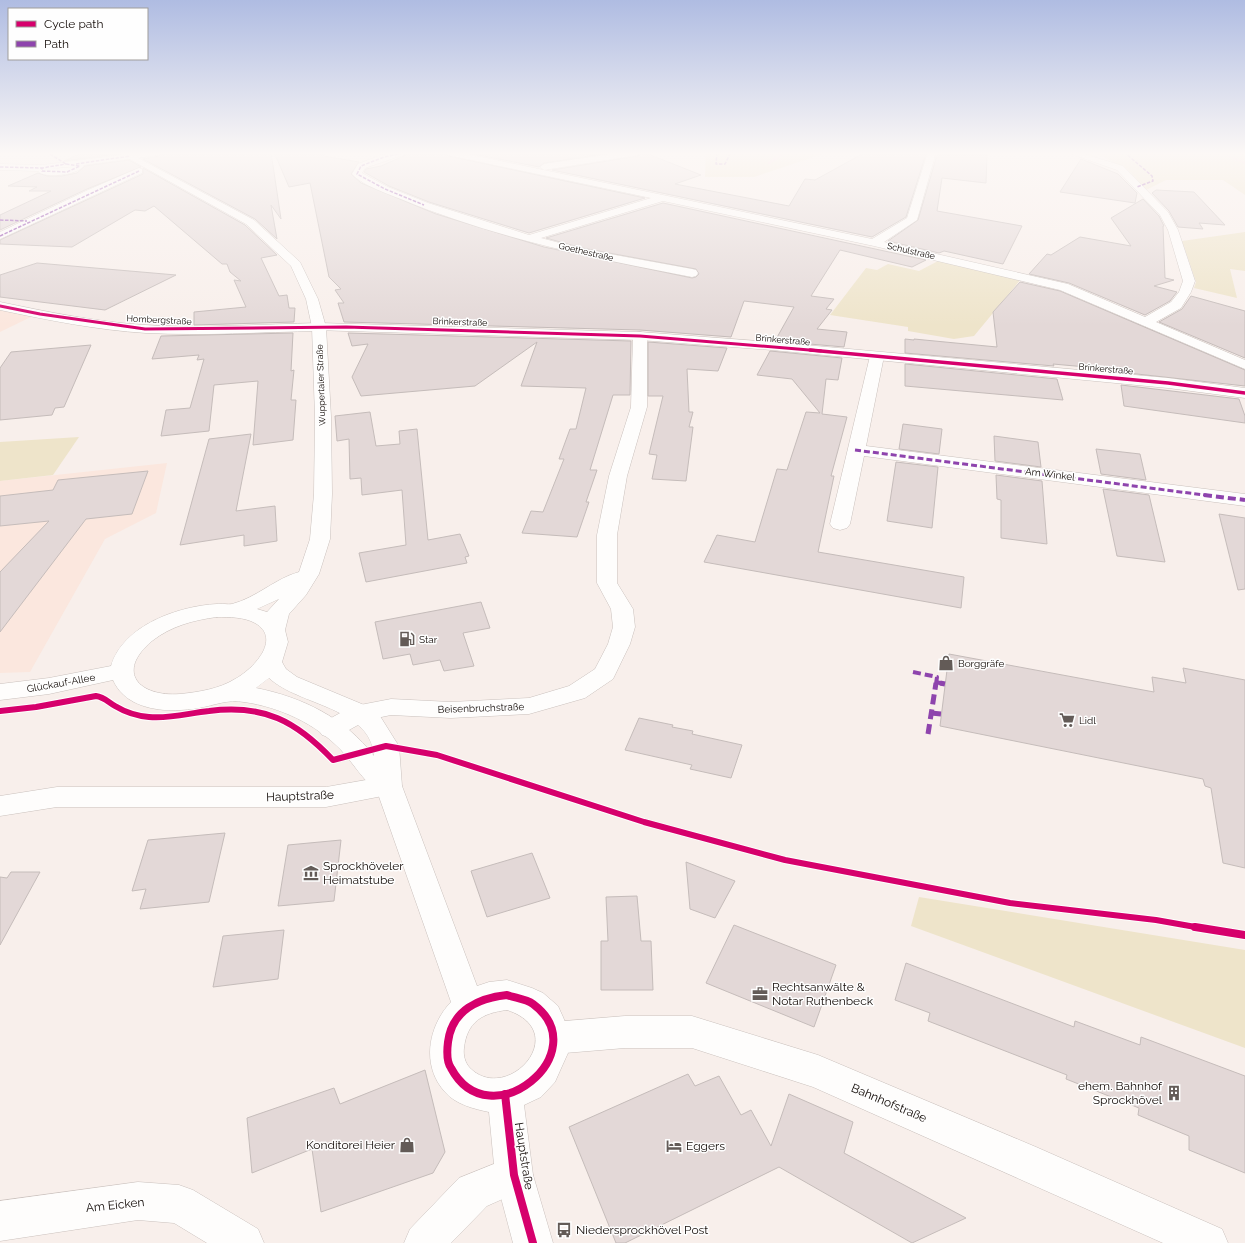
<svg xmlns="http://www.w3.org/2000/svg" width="1245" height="1243" font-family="Raleway,sans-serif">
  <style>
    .built { fill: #fbe7de }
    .green { fill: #eee4ca }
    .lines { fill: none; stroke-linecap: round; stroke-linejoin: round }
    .stream { fill: #fbc9da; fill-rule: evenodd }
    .building { fill: #e3d8d7; stroke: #c5bcba }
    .minor-casing { stroke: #cac1bd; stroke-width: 1 }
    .tertiary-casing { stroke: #cac1bd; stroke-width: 1 }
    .secondary-casing { stroke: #cac1bd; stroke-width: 1 }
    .minor { fill: #fefdfc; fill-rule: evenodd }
    .tertiary { fill: #fefdfc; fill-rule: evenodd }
    .secondary { fill: #fefdfc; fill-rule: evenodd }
    .quiet-far3 { stroke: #8e44ad; stroke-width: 1.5; stroke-dasharray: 3.5 1.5; stroke-linecap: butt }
    .quiet-far2 { stroke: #8e44ad; stroke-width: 3; stroke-dasharray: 6 3; stroke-linecap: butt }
    .quiet-far1 { stroke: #8e44ad; stroke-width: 4; stroke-dasharray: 8 4; stroke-linecap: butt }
    .quiet { stroke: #8e44ad; stroke-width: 5; stroke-dasharray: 10 5; stroke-linecap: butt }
    .cycleway-far3-casing { stroke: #fefefe; stroke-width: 4.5 }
    .cycleway-far2-casing { stroke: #fefefe; stroke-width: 5.5 }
    .cycleway-far1-casing { stroke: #fefefe; stroke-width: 8 }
    .cycleway-casing { stroke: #fefefe; stroke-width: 10 }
    .cycleway-far3 { stroke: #d6006c; stroke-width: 3 }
    .cycleway-far2 { stroke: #d6006c; stroke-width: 3.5 }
    .cycleway-far1 { stroke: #d6006c; stroke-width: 6 }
    .cycleway { stroke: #d6006c; stroke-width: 8 }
    .labels { text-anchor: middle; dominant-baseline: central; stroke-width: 3; stroke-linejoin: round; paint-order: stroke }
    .far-street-label { font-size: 9px; fill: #130b07; stroke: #fefefe }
    .street-label { font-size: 10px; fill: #130b07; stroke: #fefefe }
    .poi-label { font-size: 10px; fill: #130b07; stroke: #fefefe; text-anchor: start }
    .near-street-label { font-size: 12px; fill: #130b07; stroke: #fefefe }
    .near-poi-label { font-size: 12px; fill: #130b07; stroke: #fefefe; text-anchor: start }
  </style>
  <rect width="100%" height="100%" fill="#f8efeb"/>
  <g class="built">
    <polygon points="0,309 33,316 0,332"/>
    <polygon points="167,463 156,513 105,539 30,672 0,673 0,481"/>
  </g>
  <g class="green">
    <polygon points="706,152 829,152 754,177 705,177"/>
    <polygon points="1094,152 1245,152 1245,195 1223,180 1166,180 1146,190 1128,170 1115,166 1111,161"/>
    <polygon points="1245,232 1245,271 1230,269 1237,298 1194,288 1196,282 1182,241"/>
    <polygon points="938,261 1021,279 974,336 954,339 908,331 908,327 830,315 866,268 877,270 888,264 919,271"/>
    <polygon points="79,437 53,475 0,481 0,442"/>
    <polygon points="919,897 1245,950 1245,1048 911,926"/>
  </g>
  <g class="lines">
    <g class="stream">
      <polygon points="784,152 788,152 770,164 768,164 768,162"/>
      <polygon points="1218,152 1222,152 1245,162 1245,164"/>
    </g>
  </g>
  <g class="building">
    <polygon points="84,152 116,152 117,154 64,161"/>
    <polygon points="164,152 271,152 281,219 271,205 277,239 255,219 143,159 159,156"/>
    <polygon points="274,152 324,152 324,156 359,162 351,174 361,183 436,214 544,247 692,278 696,277 699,274 696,269 582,248 546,238 663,203 926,260 912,267 840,250 811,296 834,299 826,309 832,310 817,329 847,332 844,347 775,341 794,307 744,301 731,337 640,330 344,322 338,303 344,303 335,290 341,289 329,277 310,183 289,187"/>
    <polygon points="413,152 443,152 448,156 645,198 529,233 429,202 389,186 364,172 366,169 381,166"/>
    <polygon points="464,152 616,152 544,163 539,167"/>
    <polygon points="643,152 701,175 675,184 789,206 805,179 815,180 864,153 880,155 884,152 926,154 906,217 872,237 552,170 638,156"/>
    <polygon points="937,155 987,155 986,183 942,178 937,211 1022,226 1003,264 944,251 939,253 888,241 918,220"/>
    <polygon points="1081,159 1118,174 1137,193 1135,203 1060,192"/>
    <polygon points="129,160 141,167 87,189 0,230 0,215 51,191 29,191 37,187 8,186 38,173 47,176 62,176 77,173 85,166"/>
    <polygon points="143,168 245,225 277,255 261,258 279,296 287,295 289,308 295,308 294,322 194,325 194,312 246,307 234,280 241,281 230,272 227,264 222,264 154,206 145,211 135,210 72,247 0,244 0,240 143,174"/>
    <polygon points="1156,190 1194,192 1225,225 1199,223 1203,229 1178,227 1169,211 1152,193"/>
    <polygon points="1143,199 1159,216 1164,226 1163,226 1165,278 1174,280 1154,286 1177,292 1170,301 1145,315 1069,283 1029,274 1047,254 1051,255 1080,237 1131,246 1111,218"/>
    <polygon points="37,263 176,275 105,310 0,297 0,275"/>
    <polygon points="1020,282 1060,291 1245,370 1245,386 1119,372 1119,370 1053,364 1054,366 905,353 905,339 914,340 914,339 997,347 993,312"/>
    <polygon points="1191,296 1245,311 1245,358 1159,322 1182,309"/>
    <polygon points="293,333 291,371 294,370 291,400 296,400 293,440 253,445 258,381 214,385 209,431 161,436 166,410 190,408 204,359 197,360 199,355 152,359 161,336"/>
    <polygon points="348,333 631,341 630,395 613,395 590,470 597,470 586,502 589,502 577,537 522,533 531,511 543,512 564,459 559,459 570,429 576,429 586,388 521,386 537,342 475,386 361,396 352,377 368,344 352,346"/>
    <polygon points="648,342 727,348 718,371 687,369 689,412 693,412 689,427 693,427 686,481 652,479 657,455 649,454 663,396 648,396"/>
    <polygon points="91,345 64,407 55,408 52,415 0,420 0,368 11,352"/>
    <polygon points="770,351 842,358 838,380 826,379 822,414 847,417 831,476 834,476 818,552 964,577 961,608 704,562 717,535 755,542 777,469 787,470 806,412 820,413 792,379 757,375"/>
    <polygon points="905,364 1057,379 1063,400 905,386"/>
    <polygon points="1121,385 1239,399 1245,416 1245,423 1124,406"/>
    <polygon points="370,412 376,446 400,444 399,431 417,429 428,540 460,534 469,556 465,557 467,563 366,582 359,553 406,545 402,490 362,495 361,478 350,479 349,439 337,441 335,416"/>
    <polygon points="903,424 942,429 939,454 899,449"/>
    <polygon points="251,434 236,511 275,506 277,541 244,546 244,535 180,545 209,439"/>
    <polygon points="994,436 1038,442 1041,467 995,461"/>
    <polygon points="1096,449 1140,454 1146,480 1101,474"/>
    <polygon points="896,462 938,467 932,528 887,521"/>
    <polygon points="148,471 132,514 86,519 0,632 0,572 49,521 0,526 0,496 53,490 58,480"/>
    <polygon points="996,475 1042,481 1047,544 1001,538 1001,500 997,499"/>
    <polygon points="1103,489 1149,495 1165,562 1117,556"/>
    <polygon points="1219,514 1245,518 1245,589 1238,590"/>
    <polygon points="481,602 490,628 463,633 474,666 444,671 440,660 413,665 410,654 383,659 375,622"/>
    <polygon points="949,654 1154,692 1152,677 1186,683 1183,668 1245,680 1245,868 1223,863 1211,788 1205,786 1203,779 940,726"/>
    <polygon points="639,718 673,725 672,727 693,731 692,734 742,745 731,778 690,769 692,765 625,750"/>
    <polygon points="225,833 209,902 140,909 146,889 132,891 148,840"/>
    <polygon points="341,840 334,901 278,906 288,845"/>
    <polygon points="532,853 550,898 487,917 471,871"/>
    <polygon points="686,862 735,881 715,918 690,909"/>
    <polygon points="11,872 40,872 0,945 0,877 7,878"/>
    <polygon points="637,896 641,941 651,941 653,990 601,990 601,941 608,941 606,897"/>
    <polygon points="734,925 836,965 814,1027 706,983"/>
    <polygon points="284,930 278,979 213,987 223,936"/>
    <polygon points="906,963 1074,1027 1075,1021 1140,1045 1141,1037 1245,1076 1245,1173 1189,1150 1189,1136 1138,1115 1139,1108 1066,1079 1067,1075 928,1021 930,1013 895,1000"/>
    <polygon points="425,1070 445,1152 433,1173 321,1212 312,1149 252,1173 247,1118 334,1088 340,1104"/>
    <polygon points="688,1074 695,1086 719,1076 741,1115 751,1110 771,1146 789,1094 853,1122 844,1153 966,1218 912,1243 779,1167 625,1243 616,1243 569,1127"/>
  </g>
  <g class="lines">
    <defs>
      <g id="minor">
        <path d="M144,152H163L159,155L84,165C80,175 44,179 38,171L0,170V164L42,165ZM66,167H72L50,169Z"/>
        <path d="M397,152H412L365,168L362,173L388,187L428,203L529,235L651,198L448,155L444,152H458L872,239L907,218L928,152H936L917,220L884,242L1068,284L1145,317L1171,302L1179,292L1183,281L1168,230L1160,215L1117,170L1071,154L1074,152H1078L1123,166L1168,212L1178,230L1195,281L1191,292L1181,308L1156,322L1245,360V369L1060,290L874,246L663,201L541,238L582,249L692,269L696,270L698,273L696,276L692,277C593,258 495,238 401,199C388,194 362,185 352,174L358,164L381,155Z"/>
        <polygon points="624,152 642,152 638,155 544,170 540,167 544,164"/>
        <polygon points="139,168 142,169 142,173 0,239 0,232 88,190"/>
        <path d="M0,302C48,312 96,322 145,325C203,329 261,324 319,323L324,324L326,327L324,330L319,331C261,332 204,336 146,333C97,330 48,320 0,310Z"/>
        <polygon points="640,332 645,333 647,336 647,407 627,476 617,535 617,583 633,609 635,627 630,644 613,679 585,698 529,714 451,718 391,715 367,720 340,735 331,738 322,735 318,729 322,723 351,707 360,705 391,699 451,702 529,698 569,686 595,669 608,644 613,627 611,609 597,583 597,535 609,476 631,407 633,336 635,333"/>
        <polygon points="877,352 882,353 884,356 866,446 1245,494 1245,506 864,456 850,524 847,528 840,530 833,528 830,524 870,356 872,353"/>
        <polygon points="389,776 398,779 402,786 398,793 326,807 57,807 0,816 0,796 57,787 326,787"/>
        <polygon points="625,1016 692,1016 818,1055 1036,1147 1222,1229 1228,1243 1163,1243 813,1087 692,1048 625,1048 553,1054 541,1049 536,1038 541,1027 553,1022"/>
        <polygon points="514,1156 527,1162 533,1175 527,1188 487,1206 451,1243 404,1243 410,1229 459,1178"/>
        <polygon points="138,1182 179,1185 193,1190 258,1229 264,1243 207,1243 174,1223 138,1220 0,1241 0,1201"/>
      </g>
      <polygon id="tertiary" points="319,323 640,332 772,342 1168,378 1245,388 1245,398 1168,388 772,350 640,340 314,330 312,327 314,324"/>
      <path id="secondary" d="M117,152H127L254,220L300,262L318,299L326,327L331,417L332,494L330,539L319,574L306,595L289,614L285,630L288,642L282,662L286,669L297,677L369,707L380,716L395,740L399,746L402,786L477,986L489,982L507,980L532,988L543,993L558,1006L563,1017L570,1034L568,1053L563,1064L555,1082L541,1097L524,1105L533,1175L553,1243H513L495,1175L489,1112C474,1109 455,1104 445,1092C421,1066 428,1026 451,1002L377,791C362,779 354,764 341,750C316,724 280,707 244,702C228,699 215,705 199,708C170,713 127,712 113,680L49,694L0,700V684L49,678L111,666C123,625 179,606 217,604C222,603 228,605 232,604C256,598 276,578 299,572L310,539L314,494L315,417L312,327L306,299L291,266L246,224ZM279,599L267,612L257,609ZM217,617C230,617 244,617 255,623C283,639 252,670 235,679C219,689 199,692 180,694C139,697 115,672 152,641C171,626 194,620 217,617ZM269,678C299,706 371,707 374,756C345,718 302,697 256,688ZM507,1010C574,1032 507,1105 470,1068C465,1063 463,1055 464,1048C467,1022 482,1013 507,1010Z"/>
    </defs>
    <use href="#minor" class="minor-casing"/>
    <use href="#tertiary" class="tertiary-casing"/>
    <use href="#secondary" class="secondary-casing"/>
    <use href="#minor" class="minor"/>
    <use href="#tertiary" class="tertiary"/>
    <use href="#secondary" class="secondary"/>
    <g class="quiet-far3">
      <polyline points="408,152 384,157 361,166 357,174 385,189 424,205"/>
      <polyline points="717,152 716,164 725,164 731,152"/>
      <polyline points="1124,152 1152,176 1153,181 1137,187"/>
      <polyline points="50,154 66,164"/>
      <polygon points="66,164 80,166 67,172 42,171 42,168"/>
      <polyline points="76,164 130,156"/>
      <polyline points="0,167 42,168"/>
      <polyline points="0,220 27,221"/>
      <polyline points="0,236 139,171"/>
    </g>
    <polyline class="quiet-far2" points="855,450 1212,496"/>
    <g class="quiet-far1">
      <polyline points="1204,495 1245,500"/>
      <polyline points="913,672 937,677 936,684"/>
      <polyline points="936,682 944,684"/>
    </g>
    <g class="quiet">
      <polyline points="940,683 945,684"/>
      <polyline points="931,713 942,714"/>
      <polyline points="928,734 936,683"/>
    </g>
    <defs>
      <polyline id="cycleway-far3" points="0,306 40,314 145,329 346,327 640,336 821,351"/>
      <polyline id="cycleway-far2" points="810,350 1168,383 1245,393"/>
      <path id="cycleway-far1" d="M0,711L36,707L96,696C104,697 108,702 115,706C125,712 137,716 149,717C170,719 189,713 209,711C264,704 296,721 333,760L386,746L437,755L644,822L785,860L1010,903L1156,920L1201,928"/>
      <g id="cycleway">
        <polyline points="1195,927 1245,935"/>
        <path d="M507,995C515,998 526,999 533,1004C598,1052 490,1141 451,1068C446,1061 447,1050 448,1042C452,1010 479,998 507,995Z"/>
        <polyline points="505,1094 514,1175 533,1243"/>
      </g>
    </defs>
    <use href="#cycleway-far3" class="cycleway-far3-casing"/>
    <use href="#cycleway-far2" class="cycleway-far2-casing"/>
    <use href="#cycleway-far1" class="cycleway-far1-casing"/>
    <use href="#cycleway" class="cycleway-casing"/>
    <use href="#cycleway-far3" class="cycleway-far3"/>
    <use href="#cycleway-far2" class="cycleway-far2"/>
    <use href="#cycleway-far1" class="cycleway-far1"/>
    <use href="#cycleway" class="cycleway"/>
  </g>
  <linearGradient id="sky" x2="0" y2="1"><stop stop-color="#afbce2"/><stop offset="0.47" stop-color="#fcf8f6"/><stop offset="1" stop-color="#fcf8f6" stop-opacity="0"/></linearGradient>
  <rect width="1245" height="326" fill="url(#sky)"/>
  <defs>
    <symbol id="fuel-bare" viewBox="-9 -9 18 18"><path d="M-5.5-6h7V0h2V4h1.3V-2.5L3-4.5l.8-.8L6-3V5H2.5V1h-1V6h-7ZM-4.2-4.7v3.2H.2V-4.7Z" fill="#635b57" stroke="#fefefe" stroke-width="2.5" paint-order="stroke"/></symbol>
    <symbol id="shop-bare" viewBox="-9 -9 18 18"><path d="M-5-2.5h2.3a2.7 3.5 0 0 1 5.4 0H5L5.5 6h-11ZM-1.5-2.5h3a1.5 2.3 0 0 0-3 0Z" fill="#635b57" stroke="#fefefe" stroke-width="2.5" paint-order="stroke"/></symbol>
    <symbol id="supermarket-bare" viewBox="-9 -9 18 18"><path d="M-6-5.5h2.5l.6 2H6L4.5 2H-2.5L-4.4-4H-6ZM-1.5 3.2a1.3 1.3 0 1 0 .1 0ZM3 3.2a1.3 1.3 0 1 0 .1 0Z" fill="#635b57" stroke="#fefefe" stroke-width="2.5" paint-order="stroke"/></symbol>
    <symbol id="museum-bare" viewBox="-9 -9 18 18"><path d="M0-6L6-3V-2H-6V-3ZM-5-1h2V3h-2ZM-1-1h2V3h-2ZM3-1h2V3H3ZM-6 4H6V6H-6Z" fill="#635b57" stroke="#fefefe" stroke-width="2.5" paint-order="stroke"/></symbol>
    <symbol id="office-bare" viewBox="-9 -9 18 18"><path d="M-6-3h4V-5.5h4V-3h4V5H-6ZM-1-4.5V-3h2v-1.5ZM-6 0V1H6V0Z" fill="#635b57" stroke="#fefefe" stroke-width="2.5" paint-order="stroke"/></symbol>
    <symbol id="building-bare" viewBox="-9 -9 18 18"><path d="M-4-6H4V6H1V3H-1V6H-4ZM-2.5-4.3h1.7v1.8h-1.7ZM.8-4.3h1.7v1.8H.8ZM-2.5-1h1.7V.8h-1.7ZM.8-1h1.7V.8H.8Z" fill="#635b57" stroke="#fefefe" stroke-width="2.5" paint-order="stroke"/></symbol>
    <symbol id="hotel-bare" viewBox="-9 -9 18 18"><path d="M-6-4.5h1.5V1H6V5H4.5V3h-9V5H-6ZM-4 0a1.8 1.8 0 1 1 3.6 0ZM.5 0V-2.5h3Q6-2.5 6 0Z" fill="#635b57" stroke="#fefefe" stroke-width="2.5" paint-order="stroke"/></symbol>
    <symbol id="bus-bare" viewBox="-9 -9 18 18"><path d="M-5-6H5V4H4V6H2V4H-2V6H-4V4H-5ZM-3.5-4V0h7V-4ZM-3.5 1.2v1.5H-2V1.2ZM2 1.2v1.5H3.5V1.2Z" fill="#635b57" stroke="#fefefe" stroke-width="2.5" paint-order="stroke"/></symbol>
  </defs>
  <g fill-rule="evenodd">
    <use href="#fuel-bare" x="396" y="628" width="22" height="22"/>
    <use href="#shop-bare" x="935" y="652" width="22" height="22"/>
    <use href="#supermarket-bare" x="1056" y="709" width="22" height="22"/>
    <use href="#museum-bare" x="300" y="862" width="22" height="22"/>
    <use href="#office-bare" x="749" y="983" width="22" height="22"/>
    <use href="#building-bare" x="1163" y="1082" width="22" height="22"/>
    <use href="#shop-bare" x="396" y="1134" width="22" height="22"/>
    <use href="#hotel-bare" x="663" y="1135" width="22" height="22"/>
    <use href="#bus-bare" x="553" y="1219" width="22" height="22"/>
  </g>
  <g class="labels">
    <g class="far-street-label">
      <text transform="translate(911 251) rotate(13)">Schulstraße</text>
      <text transform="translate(586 252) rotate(13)">Goethestraße</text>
      <text transform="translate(159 320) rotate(3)">Hombergstraße</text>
      <text transform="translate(460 322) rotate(2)">Brinkerstraße</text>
      <text transform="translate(783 340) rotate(5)">Brinkerstraße</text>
      <text transform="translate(1106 369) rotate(5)">Brinkerstraße</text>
      <text transform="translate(321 385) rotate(-92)">Wuppertaler Straße</text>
    </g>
    <g class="street-label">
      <text transform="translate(1050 474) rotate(7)">Am Winkel</text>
      <text transform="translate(61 683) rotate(-10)">Glückauf-Allee</text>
      <text transform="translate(481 708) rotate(-2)">Beisenbruchstraße</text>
    </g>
    <g class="poi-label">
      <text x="419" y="639">Star</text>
      <text x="958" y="663">Borggräfe</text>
      <text x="1079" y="720">Lidl</text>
    </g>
    <g class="near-street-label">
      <text transform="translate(300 796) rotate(-2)">Hauptstraße</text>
      <text transform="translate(889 1103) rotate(23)">Bahnhofstraße</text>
      <text transform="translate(524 1156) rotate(81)">Hauptstraße</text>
      <text transform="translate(115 1205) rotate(-6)">Am Eicken</text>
    </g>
    <g class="near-poi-label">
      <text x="323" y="866">Sprockhöveler<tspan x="323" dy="14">Heimatstube</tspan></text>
      <text x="772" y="987">Rechtsanwälte &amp;<tspan x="772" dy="14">Notar Ruthenbeck</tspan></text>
      <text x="1162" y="1086" text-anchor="end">ehem. Bahnhof<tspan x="1162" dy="14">Sprockhövel</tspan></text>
      <text x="395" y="1145" text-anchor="end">Konditorei Heier</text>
      <text x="686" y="1146">Eggers</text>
      <text x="576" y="1230">Niedersprockhövel Post</text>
    </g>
  </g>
  <rect x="8" y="8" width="140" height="52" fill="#fefefe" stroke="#a09d9b"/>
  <rect x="16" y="21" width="20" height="6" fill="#d6006c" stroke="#a09d9b"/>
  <text x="44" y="28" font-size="12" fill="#130b07">Cycle path</text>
  <rect x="16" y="41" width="20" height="6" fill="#8e44ad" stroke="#a09d9b"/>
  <text x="44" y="48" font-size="12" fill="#130b07">Path</text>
</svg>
